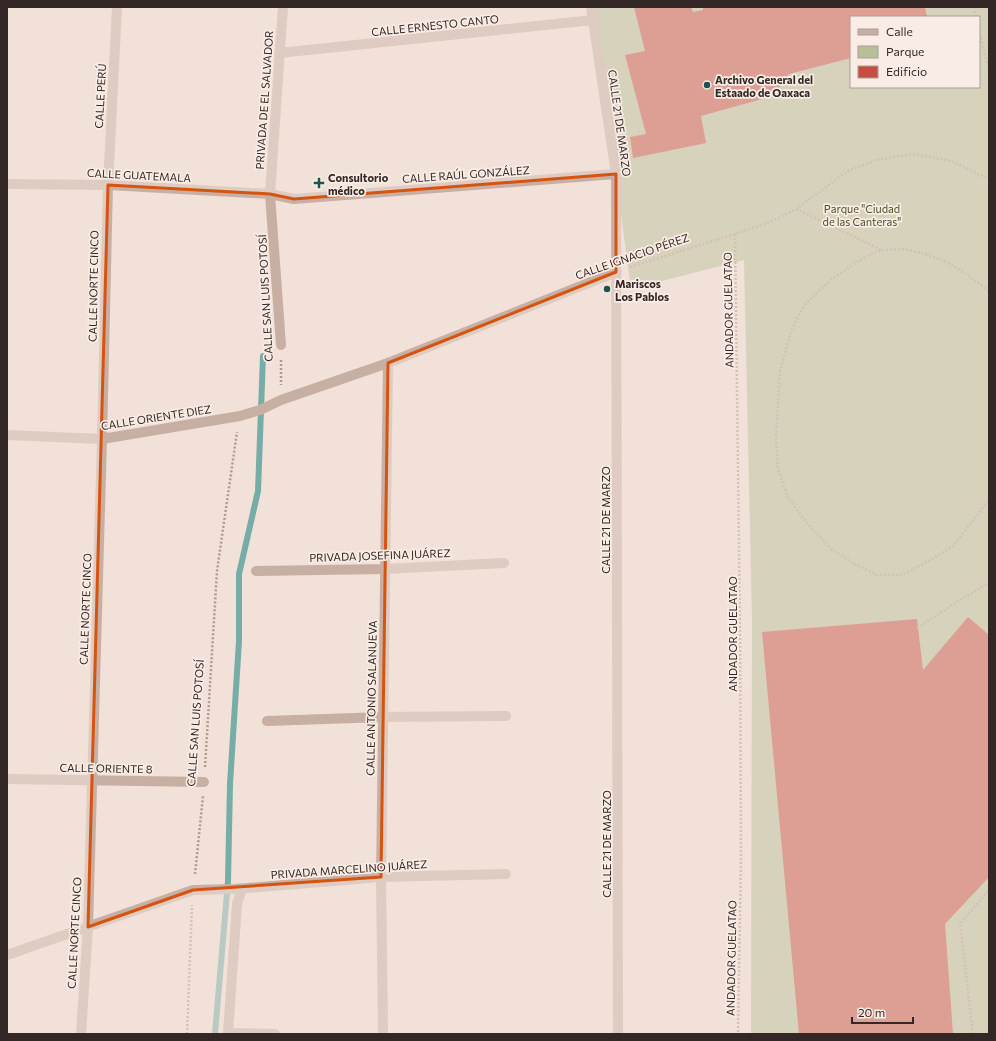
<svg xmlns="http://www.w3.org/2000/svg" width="996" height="1041" font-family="Commissioner,sans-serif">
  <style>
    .green { fill: #b8bf98; fill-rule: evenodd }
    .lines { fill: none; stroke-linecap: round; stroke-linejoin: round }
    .stream { stroke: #77ada7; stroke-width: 6 }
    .building { fill: #c54d42 }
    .path { stroke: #b4998f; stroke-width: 2.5; stroke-dasharray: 2 2; stroke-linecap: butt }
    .minor { stroke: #c8afa4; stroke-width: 10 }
    .marked { fill: none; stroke: #d6540f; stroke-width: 3; stroke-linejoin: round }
    .poi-dot { fill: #1c544f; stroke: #f9ece4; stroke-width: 1.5 }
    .labels { text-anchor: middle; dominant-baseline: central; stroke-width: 3.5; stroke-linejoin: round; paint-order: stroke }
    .street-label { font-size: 11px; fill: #342826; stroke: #f9ece4 }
    .poi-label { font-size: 11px; font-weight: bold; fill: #342826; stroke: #f9ece4; text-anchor: start }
    .park-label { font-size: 11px; fill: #49522a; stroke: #f9ece4 }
  </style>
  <rect width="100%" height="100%" fill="#f1e1d8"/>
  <path class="green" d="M593,7H989V1034H751L752,620L744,260L631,289ZM851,17H979V87H851Z"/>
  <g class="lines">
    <polyline class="stream" points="215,1034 228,881 230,784 239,641 239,574 258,491 263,356"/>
  </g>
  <g class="building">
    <polygon points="634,7 691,7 693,12 703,10 703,7 925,7 927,17 851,17 851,58 789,74 773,96 701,116 706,143 633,158 630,137 646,134 625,55 645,51"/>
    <polygon points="968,617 989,635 989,877 945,924 953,1034 799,1034 762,632 917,619 923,670"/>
  </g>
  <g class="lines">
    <g class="path">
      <polyline points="974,7 976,17"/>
      <polyline points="979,30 989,71"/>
      <polyline points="796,209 882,250"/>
      <polyline points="735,234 740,627 741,858 738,1034"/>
      <polyline points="630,267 735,234 768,223 796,209 848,171 876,160 913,154 951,161 989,179"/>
      <polyline points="989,291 970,277 949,263 922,253 903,249 882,250 867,256 848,268 831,280 805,304 792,328 780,371 776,438 778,469 788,498 807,523 831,549 853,563 877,575 902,575 932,559 953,546 989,500"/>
      <polyline points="281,360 281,385"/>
      <polyline points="917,628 960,600 989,583"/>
      <polyline points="205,767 217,571 237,432"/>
      <polyline points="195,874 203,796"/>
      <polyline points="187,1034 192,905"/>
      <polyline points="973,1034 960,924 989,890"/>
      <polyline points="987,1034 989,1032"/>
    </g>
    <g class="minor">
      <polyline points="591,7 616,174 618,1034"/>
      <polyline points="279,53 593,20"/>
      <polyline points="7,184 108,185 270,194 294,199 616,174"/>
      <polyline points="281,345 270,194 283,7"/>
      <polyline points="7,435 102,439 240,416 260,410 281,400 388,363 616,272"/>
      <polyline points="256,571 385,569 504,563"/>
      <polyline points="267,721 383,717 506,716"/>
      <polyline points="7,779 204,782"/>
      <polyline points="242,889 237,904 228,1033 275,1034"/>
      <polyline points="7,955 193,890 235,889 381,877 506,874"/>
      <polyline points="81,1034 88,927 102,439 108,185 117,7"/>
      <polyline points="383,1034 381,877 388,363"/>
    </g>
  </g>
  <path d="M0 0H996V1041H0ZM616,174V272L388,363L381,877L193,890L88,927L108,185L270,194L294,199Z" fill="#f1e1d8" fill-opacity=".55" fill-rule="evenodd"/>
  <path class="marked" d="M616,174V272L388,363L381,877L193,890L88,927L108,185L270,194L294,199Z"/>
  <g class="poi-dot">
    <circle cx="707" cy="85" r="4"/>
    <path d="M317 177h4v4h4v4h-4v4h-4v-4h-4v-4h4z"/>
    <circle cx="607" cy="289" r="4"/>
  </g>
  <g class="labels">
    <g class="street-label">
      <text transform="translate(435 25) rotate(-6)">CALLE ERNESTO CANTO</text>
      <text transform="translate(100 96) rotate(-87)">CALLE PERÚ</text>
      <text transform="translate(264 100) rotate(-86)">PRIVADA DE EL SALVADOR</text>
      <text transform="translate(620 123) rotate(82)">CALLE 21 DE MARZO</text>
      <text transform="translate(466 174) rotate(-4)">CALLE RAÚL GONZÁLEZ</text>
      <text transform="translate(139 175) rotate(3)">CALLE GUATEMALA</text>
      <text transform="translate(632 256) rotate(-19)">CALLE IGNACIO PÉREZ</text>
      <text transform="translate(93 286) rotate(-89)">CALLE NORTE CINCO</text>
      <text transform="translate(265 298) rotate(-93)">CALLE SAN LUIS POTOSÍ</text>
      <text transform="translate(728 310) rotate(-91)">ANDADOR GUELATAO</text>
      <text transform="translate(156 417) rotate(-9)">CALLE ORIENTE DIEZ</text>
      <text transform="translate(605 520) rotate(-90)">CALLE 21 DE MARZO</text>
      <text transform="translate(380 555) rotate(-2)">PRIVADA JOSEFINA JUÁREZ</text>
      <text transform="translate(85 609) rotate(-88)">CALLE NORTE CINCO</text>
      <text transform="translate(732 634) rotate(-90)">ANDADOR GUELATAO</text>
      <text transform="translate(371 698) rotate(-89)">CALLE ANTONIO SALANUEVA</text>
      <text transform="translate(195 723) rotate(-86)">CALLE SAN LUIS POTOSÍ</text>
      <text transform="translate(106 768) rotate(1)">CALLE ORIENTE 8</text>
      <text transform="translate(606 844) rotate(-90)">CALLE 21 DE MARZO</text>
      <text transform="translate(349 869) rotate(-4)">PRIVADA MARCELINO JUÁREZ</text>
      <text transform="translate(74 933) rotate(-87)">CALLE NORTE CINCO</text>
      <text transform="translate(731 958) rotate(-89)">ANDADOR GUELATAO</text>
    </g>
    <g class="poi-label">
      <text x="715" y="79">Archivo General del<tspan x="715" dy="13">Estaado de Oaxaca</tspan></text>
      <text x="328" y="177">Consultorio<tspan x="328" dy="13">médico</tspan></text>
      <text x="615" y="283">Mariscos<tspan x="615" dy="13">Los Pablos</tspan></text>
    </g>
    <g class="park-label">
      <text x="862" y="208">Parque "Ciudad<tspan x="862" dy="13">de las Canteras"</tspan></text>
    </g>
  </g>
  <rect width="996" height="1041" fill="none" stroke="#342826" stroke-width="16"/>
  <rect x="850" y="16" width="130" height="72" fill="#f9ece4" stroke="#aa9e98"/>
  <rect x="858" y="29" width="20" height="6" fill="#c8afa4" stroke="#aa9e98"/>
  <text x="886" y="36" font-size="12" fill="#342826">Calle</text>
  <rect x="858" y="46" width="20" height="12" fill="#b8bf98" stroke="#aa9e98"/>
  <text x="886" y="56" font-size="12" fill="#342826">Parque</text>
  <rect x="858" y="66" width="20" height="12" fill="#c54d42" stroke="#aa9e98"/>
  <text x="886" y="76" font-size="12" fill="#342826">Edificio</text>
  <path d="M852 1017v6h61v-6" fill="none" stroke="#342826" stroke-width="2"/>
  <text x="858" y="1017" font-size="12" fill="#342826" stroke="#f9ece4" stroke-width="3" paint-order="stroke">20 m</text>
</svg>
